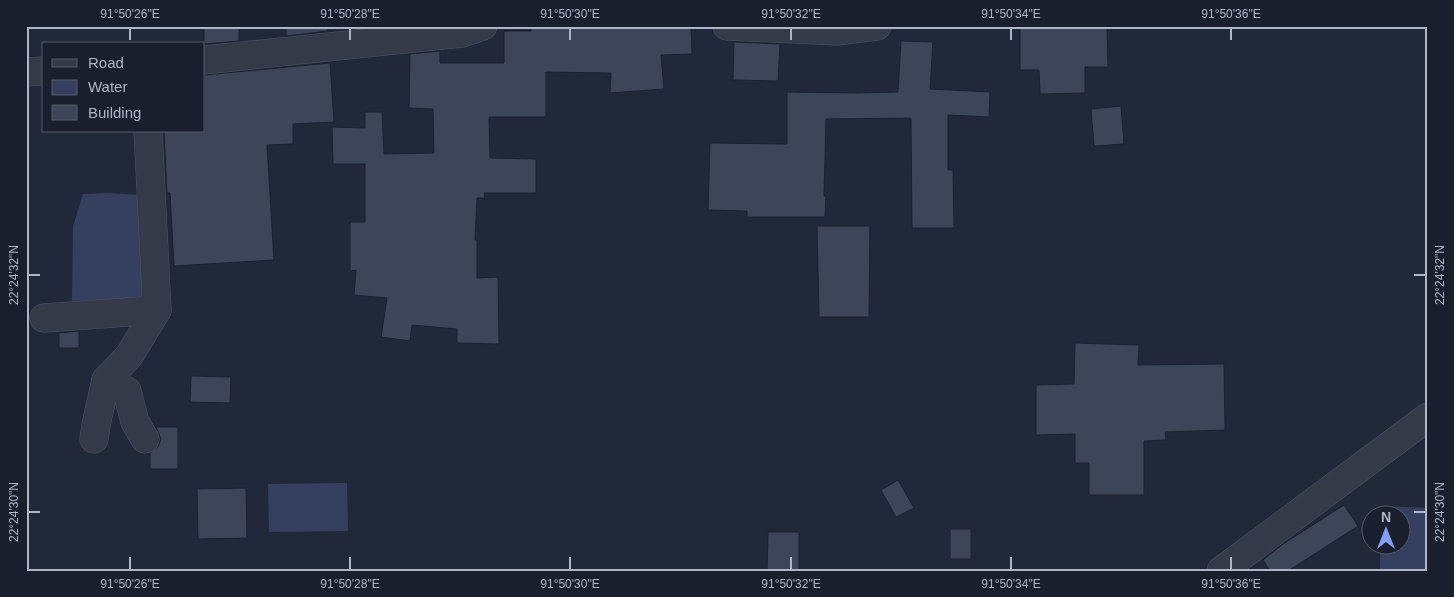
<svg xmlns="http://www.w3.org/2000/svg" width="1454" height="597" font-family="Helvetica,sans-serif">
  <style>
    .water { fill: #354060 }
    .building { fill: #3d4559; stroke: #1c2130 }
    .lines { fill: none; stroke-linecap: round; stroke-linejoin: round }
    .minor-casing { stroke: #4f5564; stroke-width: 29 }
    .minor { stroke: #353a49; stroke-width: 28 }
    .ticks { fill: none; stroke: #afb5c5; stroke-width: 2 }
    .neatline { fill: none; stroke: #afb5c5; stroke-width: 2 }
    .ticks-label { font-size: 12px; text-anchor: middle; fill: #afb5c5 }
  </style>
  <rect width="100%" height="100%" fill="#212839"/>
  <g class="water">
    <polygon points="109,193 139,195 145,299 72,301 73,226 83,194"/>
    <polygon points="347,483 348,531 269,532 268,484"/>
    <polygon points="1380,506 1428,508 1428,570 1380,571 1380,545 1402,544 1402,514 1380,514"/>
  </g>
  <g class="building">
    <polygon points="204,26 239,26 239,41 204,44"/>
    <polygon points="286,26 328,26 328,31 286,36"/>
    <polygon points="531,26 610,27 610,28 691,27 692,54 661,55 664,89 610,93 611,73 546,72 546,117 489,117 490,158 536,159 536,193 484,193 485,198 477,198 475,240 477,240 477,278 498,277 499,344 457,343 457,329 412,325 410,341 381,337 387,298 354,295 356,270 350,271 350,222 365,222 365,164 333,164 332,127 365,128 365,112 382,112 384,154 434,153 433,109 409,108 410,54 440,51 440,63 504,63 504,31 531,31"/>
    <polygon points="1020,26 1107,26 1108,67 1085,67 1085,93 1040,94 1039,70 1020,70"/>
    <polygon points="901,41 933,42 930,89 990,92 989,117 948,115 948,170 953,170 954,228 912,228 911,118 826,119 824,196 826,196 825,217 747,217 747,211 708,210 710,143 787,144 787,92 857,93 898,92"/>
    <polygon points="734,42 780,44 778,81 733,80"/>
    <polygon points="330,63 334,122 293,124 293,144 267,145 274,260 174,266 170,193 167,193 164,131 204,131 204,75"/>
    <polygon points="1121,106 1124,144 1094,146 1091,109"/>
    <polygon points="817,226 870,226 869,317 819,317"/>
    <polygon points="79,331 79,348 59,348 59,333"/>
    <polygon points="1075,343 1139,345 1138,365 1224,364 1225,430 1165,432 1166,440 1144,441 1144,495 1089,495 1089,463 1075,463 1075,434 1036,435 1036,385 1074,384"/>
    <polygon points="191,376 231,377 230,403 190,402"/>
    <polygon points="156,427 178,427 178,469 150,469 150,453 158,447 161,439"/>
    <polygon points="898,480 914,508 896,517 881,490"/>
    <polygon points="246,488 247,538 198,539 197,489"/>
    <polygon points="1344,505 1358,526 1288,571 1270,571 1263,560 1283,544"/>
    <rect x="950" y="529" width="21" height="30"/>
    <polygon points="768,532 799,532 799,571 767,571"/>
  </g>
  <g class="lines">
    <defs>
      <g id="minor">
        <polyline points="727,26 837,31 877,26"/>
        <polyline points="204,60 462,33 483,26"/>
        <polyline points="26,72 44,71"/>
        <polyline points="44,318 157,310 148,131"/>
        <polyline points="106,380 127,391 135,422 145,439"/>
        <polyline points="94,439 96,425 106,380 129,356 157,310"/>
        <polyline points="1221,571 1428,417"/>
      </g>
    </defs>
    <use href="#minor" class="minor-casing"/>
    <use href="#minor" class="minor"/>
  </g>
  <path class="ticks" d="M130,28V40M350,28V40M570,28V40M791,28V40M1011,28V40M1231,28V40M28,275H40M1414,275H1426M28,512H40M1414,512H1426M130,557V570M350,557V570M570,557V570M791,557V570M1011,557V570M1231,557V570"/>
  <rect width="1454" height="597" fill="none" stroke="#1a1f2e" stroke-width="55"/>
  <rect x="42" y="42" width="162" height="90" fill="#1a1f2e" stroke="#565b6a"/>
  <rect x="52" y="59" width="25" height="8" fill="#353a49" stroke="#565b6a"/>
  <text x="88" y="68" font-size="15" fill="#afb5c5">Road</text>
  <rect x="52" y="80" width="25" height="15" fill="#354060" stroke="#565b6a"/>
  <text x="88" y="92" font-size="15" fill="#afb5c5">Water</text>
  <rect x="52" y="105" width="25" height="15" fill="#3d4559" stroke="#565b6a"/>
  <text x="88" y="118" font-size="15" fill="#afb5c5">Building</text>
  <g transform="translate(1386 530)"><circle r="24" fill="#1a1f2e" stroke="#565b6a"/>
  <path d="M0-4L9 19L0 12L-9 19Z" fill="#839ef7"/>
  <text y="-8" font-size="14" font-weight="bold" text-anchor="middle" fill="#afb5c5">N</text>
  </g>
  <rect x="28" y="28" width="1398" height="542" class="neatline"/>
  <g class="ticks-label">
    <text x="130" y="18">91°50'26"E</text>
    <text x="350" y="18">91°50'28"E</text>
    <text x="570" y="18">91°50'30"E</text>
    <text x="791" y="18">91°50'32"E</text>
    <text x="1011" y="18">91°50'34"E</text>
    <text x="1231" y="18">91°50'36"E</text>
    <text transform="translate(14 275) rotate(-90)" y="4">22°24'32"N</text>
    <text transform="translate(1440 275) rotate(-90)" y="4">22°24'32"N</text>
    <text transform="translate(14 512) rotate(-90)" y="4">22°24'30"N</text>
    <text transform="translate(1440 512) rotate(-90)" y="4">22°24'30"N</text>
    <text x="130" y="588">91°50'26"E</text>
    <text x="350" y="588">91°50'28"E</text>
    <text x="570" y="588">91°50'30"E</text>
    <text x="791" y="588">91°50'32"E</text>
    <text x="1011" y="588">91°50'34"E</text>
    <text x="1231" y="588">91°50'36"E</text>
  </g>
</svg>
